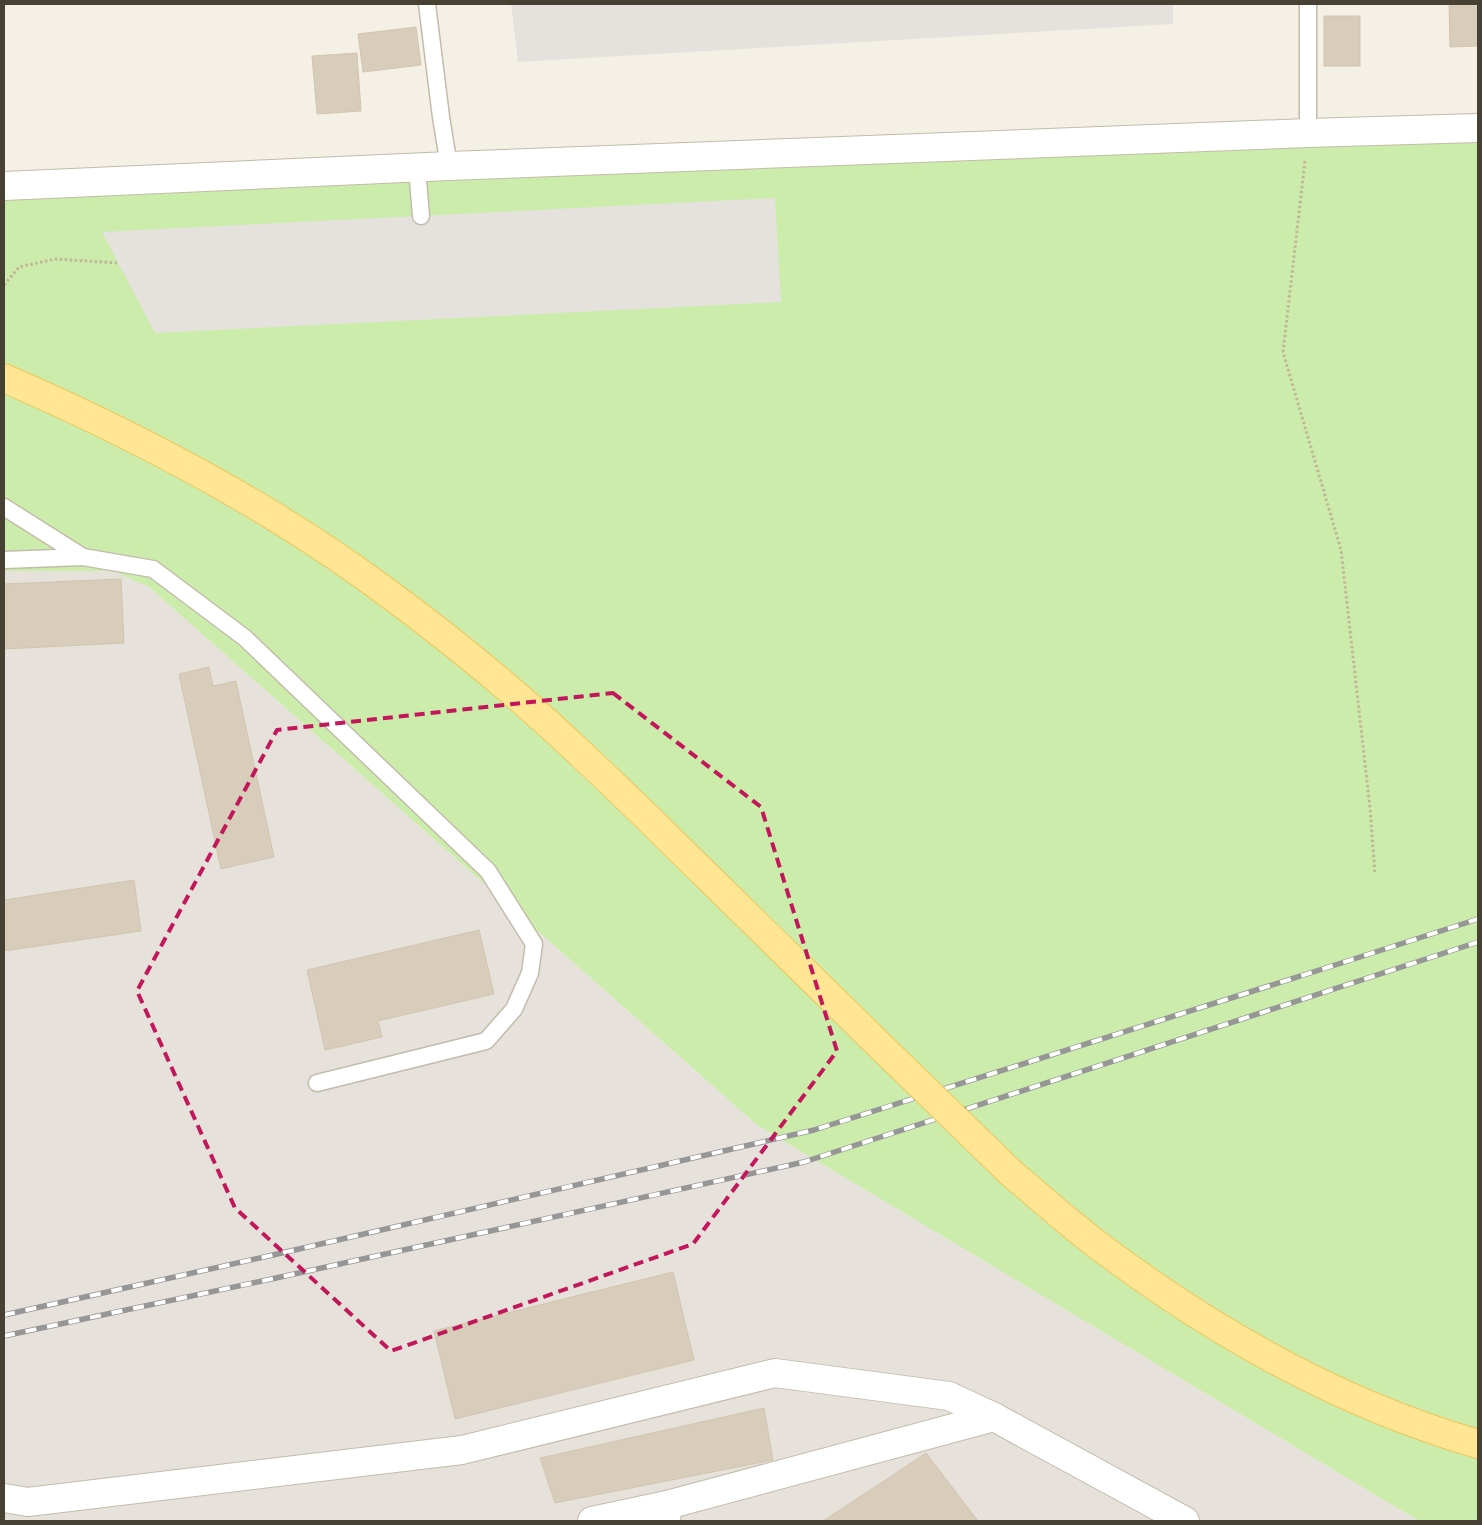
<svg xmlns="http://www.w3.org/2000/svg" width="1482" height="1525" font-family="Barlow,sans-serif">
  <style>
    .industrial { fill: #e6e2db }
    .green { fill: #ccecab }
    .parking { fill: #e5e2de }
    .building { fill: #d7cdba; stroke: #d2c5ad }
    .lines { fill: none; stroke-linecap: round; stroke-linejoin: round }
    .lane-casing { stroke: #c3bcaa; stroke-width: 19 }
    .street-casing { stroke: #c3bcaa; stroke-width: 30 }
    .primary-casing { stroke: #edc75b; stroke-width: 30 }
    .path { stroke: #c3b697; stroke-width: 3; stroke-dasharray: 2.5 2.5; stroke-linecap: butt }
    .lane { stroke: #fff; stroke-width: 16 }
    .street { stroke: #fff; stroke-width: 28 }
    .primary { stroke: #ffe594; stroke-width: 28 }
    .rail-casing { stroke: #969696; stroke-width: 5.5 }
    .rail { stroke: #fff; stroke-width: 4; stroke-dasharray: 11; stroke-linecap: butt }
    .primary-bridge-casing { stroke: #edc75b; stroke-width: 30; stroke-linecap: butt }
    .primary-bridge { stroke: #ffe594; stroke-width: 28 }
    .marked { fill: none; stroke: #c2185b; stroke-width: 4; stroke-dasharray: 10 6; stroke-linejoin: round }
  </style>
  <rect width="100%" height="100%" fill="#f4f0e6"/>
  <polygon class="industrial" points="4,571 113,571 149,587 757,1125 1419,1521 4,1521"/>
  <polygon class="green" points="1478,128 1478,1521 1419,1521 757,1125 149,587 113,571 4,571 4,186"/>
  <g class="parking">
    <polygon points="511,4 1173,4 1173,24 518,62"/>
    <polygon points="775,198 781,302 155,333 102,232"/>
  </g>
  <g class="building">
    <polygon points="1449,4 1478,4 1478,46 1450,47"/>
    <rect x="1324" y="16" width="36" height="50"/>
    <polygon points="416,27 421,65 363,72 358,34"/>
    <polygon points="357,53 361,111 317,114 312,56"/>
    <polygon points="121,579 124,643 4,649 4,584"/>
    <polygon points="209,667 213,686 236,681 274,857 221,869 179,674"/>
    <polygon points="134,880 141,931 4,951 4,900"/>
    <polygon points="479,930 494,994 378,1021 382,1037 325,1050 307,970"/>
    <polygon points="673,1272 694,1360 455,1419 434,1331"/>
    <polygon points="764,1408 773,1460 555,1503 540,1458"/>
    <polygon points="926,1453 978,1521 823,1521 887,1479"/>
  </g>
  <g class="lines">
    <defs>
      <g id="lane">
        <polyline points="427,4 441,117 449,166"/>
        <polyline points="1308,133 1308,4"/>
        <polyline points="417,168 421,216"/>
        <polyline points="4,507 83,557"/>
        <polyline points="4,560 83,557 153,569 245,638 488,871 534,944 530,973 514,1009 486,1041 317,1083"/>
      </g>
      <g id="street">
        <polyline points="4,186 449,166 1308,133 1478,128"/>
        <polyline points="4,1498 28,1502 462,1450 775,1373 949,1396 994,1417 1185,1521"/>
        <polyline points="667,1505 994,1417"/>
        <polyline points="592,1521 667,1505 666,1521"/>
      </g>
      <g id="primary">
        <path d="M4,378C133,434 260,500 374,583C447,636 517,693 582,755C624,794 664,834 705,874C760,928 815,982 870,1036"/>
        <path d="M1011,1173C1040,1197 1068,1223 1099,1246C1213,1332 1340,1404 1478,1444"/>
      </g>
    </defs>
    <use href="#lane" class="lane-casing"/>
    <use href="#street" class="street-casing"/>
    <use href="#primary" class="primary-casing"/>
    <g class="path">
      <polyline points="1305,161 1283,352 1341,550 1370,808 1375,874"/>
      <polyline points="4,285 19,267 55,259 119,263"/>
    </g>
    <use href="#lane" class="lane"/>
    <use href="#street" class="street"/>
    <use href="#primary" class="primary"/>
    <defs>
      <g id="rail">
        <polyline points="4,1315 273,1255 814,1130 1332,966 1478,919"/>
        <polyline points="4,1336 276,1278 804,1162 1478,942"/>
      </g>
    </defs>
    <use href="#rail" class="rail-casing"/>
    <use href="#rail" class="rail"/>
    <defs>
      <polyline id="primary-bridge" points="870,1036 1011,1173"/>
    </defs>
    <use href="#primary-bridge" class="primary-bridge-casing"/>
    <use href="#primary-bridge" class="primary-bridge"/>
  </g>
  <path class="marked" d="M613,693L761,807L837,1051L693,1244L391,1351L235,1208L137,991L277,730Z"/>
  <rect width="1482" height="1525" fill="none" stroke="#474134" stroke-width="10"/>
</svg>
